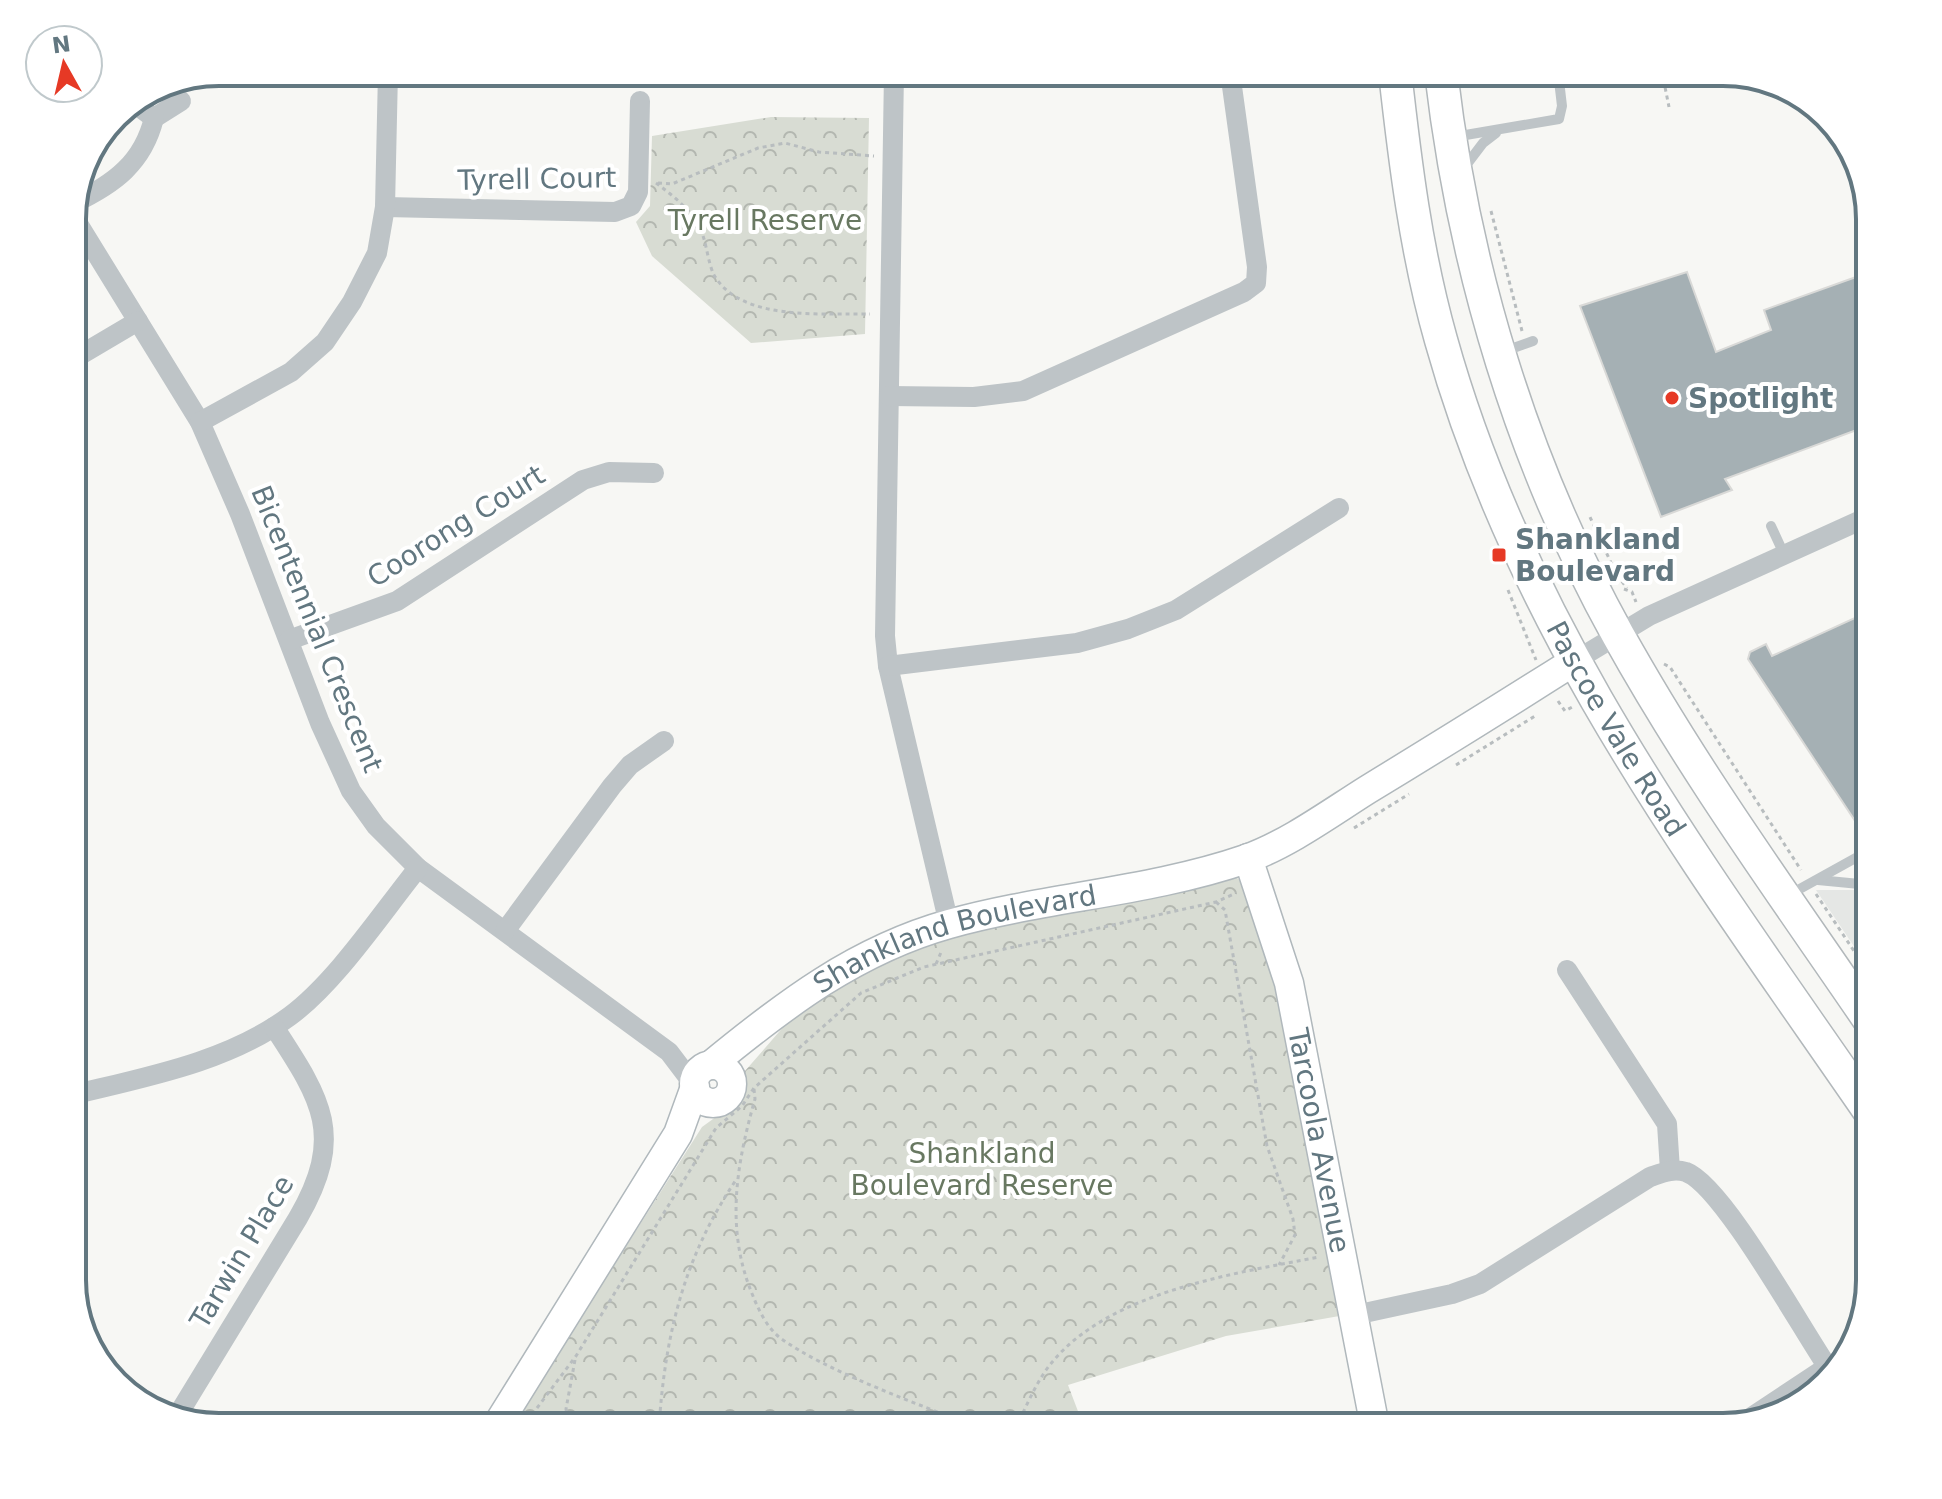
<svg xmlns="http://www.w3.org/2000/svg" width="1942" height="1499" font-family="'DejaVu Sans',sans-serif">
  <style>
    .built { fill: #e5e7e5 }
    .forest { fill: url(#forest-crowns) }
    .building { fill: #a5b0b4; stroke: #d9d9d7; stroke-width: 2 }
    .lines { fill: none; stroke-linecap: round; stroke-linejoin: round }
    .secondary-casing { stroke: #b0b8bc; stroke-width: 31 }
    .primary-casing { stroke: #b2b8bb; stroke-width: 35 }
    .path { stroke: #b8bdbf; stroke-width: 3; stroke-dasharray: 4 4; stroke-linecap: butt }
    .lane { stroke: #bec4c7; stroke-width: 10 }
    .street { stroke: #bec4c7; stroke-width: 20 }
    .secondary { stroke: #fff; stroke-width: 28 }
    .primary { stroke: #fff; stroke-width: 32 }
    .poi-dot { fill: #e63925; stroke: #fff; stroke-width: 3 }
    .labels { text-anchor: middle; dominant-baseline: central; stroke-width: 8; stroke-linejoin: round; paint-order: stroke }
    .street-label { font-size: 28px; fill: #627780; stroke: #fff }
    .park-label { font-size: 28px; fill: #687861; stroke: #fff }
    .poi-label { font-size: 28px; font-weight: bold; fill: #627780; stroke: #fff; text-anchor: start }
    .rim { fill: none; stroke: #627780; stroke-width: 4 }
  </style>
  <defs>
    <pattern id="forest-crowns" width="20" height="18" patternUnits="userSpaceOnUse" patternTransform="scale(2)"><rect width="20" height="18" fill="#d8dcd3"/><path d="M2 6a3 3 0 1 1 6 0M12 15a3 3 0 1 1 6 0" fill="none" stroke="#b3b7b0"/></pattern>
  </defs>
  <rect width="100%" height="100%" fill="#f7f7f4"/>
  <polygon class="built" points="1816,890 1870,890 1870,970"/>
  <g class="forest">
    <polygon points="771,117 869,118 865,334 751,343 652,256 636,222 650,206 652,136"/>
    <polygon points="1224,876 1237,878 1249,887 1281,985 1345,1315 1226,1336 1068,1385 1084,1427 511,1427 702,1127 735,1103 745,1071 785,1025 830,987 881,960 948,937"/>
  </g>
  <g class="building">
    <polygon points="1687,272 1716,352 1771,330 1764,310 1870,272 1870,425 1725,479 1732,490 1661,517 1580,306"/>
    <polygon points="1870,611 1870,842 1869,842 1748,659 1750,652 1766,644 1772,656"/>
  </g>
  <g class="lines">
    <defs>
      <g id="secondary">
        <path id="s1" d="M1248,858L1289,983L1375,1427"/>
        <path id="s2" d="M711,1065C784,1005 856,950 949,924C1046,897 1150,892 1246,859C1288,844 1329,814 1367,790C1436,748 1505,705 1573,662"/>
        <circle cx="713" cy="1084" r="19"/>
        <polyline points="496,1427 678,1134 695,1087"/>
      </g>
      <g id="primary">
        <path id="s3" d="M1395,72C1405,162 1416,252 1441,340C1523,634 1700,865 1870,1112"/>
        <path d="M1441,72C1464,269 1522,462 1618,635C1693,770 1784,895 1870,1021"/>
      </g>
    </defs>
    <use href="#secondary" class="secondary-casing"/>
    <use href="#primary" class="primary-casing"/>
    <g class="path">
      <polyline points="1662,72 1669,107"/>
      <path d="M656,183C676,198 697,214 704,239C707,249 709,265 714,275C741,322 824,313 870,314"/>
      <polyline points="658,183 672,184 758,148 785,143 819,152 874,156"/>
      <polyline points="1491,211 1522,331"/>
      <polyline points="1590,517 1612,565"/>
      <polyline points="1617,575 1627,588"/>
      <polyline points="1624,589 1632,592 1636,602"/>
      <polyline points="1508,590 1536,660"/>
      <polyline points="1664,664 1670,667 1801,870"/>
      <polyline points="1558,701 1565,711 1574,706"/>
      <polyline points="1456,765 1535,716"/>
      <polyline points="1354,828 1409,794"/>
      <polyline points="1816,894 1854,951"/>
      <polyline points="1216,902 1225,910 1267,1146 1293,1219 1295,1235 1279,1265"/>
      <polyline points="936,964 942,950"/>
      <path d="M754,1089L755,1099C736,1166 725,1230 753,1296C759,1311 767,1327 779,1337C826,1372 918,1403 974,1427"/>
      <polyline points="537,1408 576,1356 716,1128 742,1106 754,1088 861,993 924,967 1216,902 1236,893"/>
      <polyline points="569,1427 566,1409 575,1360"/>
      <path d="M659,1427C665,1335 684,1257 736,1180"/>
      <path d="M1016,1427C1025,1409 1033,1390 1044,1373C1098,1293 1232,1274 1319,1257"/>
    </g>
    <g class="lane">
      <polyline points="1454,137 1559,119 1562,106 1558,72"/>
      <polyline points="1464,168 1483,143 1496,133"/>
      <polyline points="1505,351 1533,341"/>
      <polyline points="1771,526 1783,552"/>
      <polyline points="1818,880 1870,885"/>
      <polyline points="1787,896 1870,850"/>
      <polyline points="1863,997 1870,976"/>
    </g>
    <g class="street">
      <polyline points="894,72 885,636 888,666 949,924"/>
      <polyline points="135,104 154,118 181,101"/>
      <path d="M74,203C114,184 143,163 154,118"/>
      <polyline points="385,207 615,212 631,206 638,192 640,101"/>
      <polyline points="72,214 200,422 240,514 320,723 351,791 376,826 418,868 669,1052 694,1085"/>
      <polyline points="72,360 138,321"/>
      <polyline points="889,396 974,397 1023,391 1244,292 1256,283 1257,267 1230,72"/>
      <polyline points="200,422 291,372 325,342 352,302 377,253 385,207 388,72"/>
      <polyline points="289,640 397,601 583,480 609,472 654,473"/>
      <polyline points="1573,662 1649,616 1870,516"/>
      <polyline points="888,666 1077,643 1128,629 1176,610 1339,508"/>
      <polyline points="505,931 612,786 630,765 664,741"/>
      <polyline points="1567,970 1667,1124 1670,1170"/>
      <path d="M72,1095C146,1077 228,1062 290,1016C336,982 381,914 418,868"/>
      <path d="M1355,1315L1452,1294L1480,1284L1650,1177C1662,1173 1673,1168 1686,1172C1724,1186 1805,1336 1833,1375"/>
      <path d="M179,1413L298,1218C346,1135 321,1099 274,1027"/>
      <polyline points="1744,1422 1827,1367"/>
    </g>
    <use href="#secondary" class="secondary"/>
    <use href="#primary" class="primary"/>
  </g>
  <g class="poi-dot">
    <circle cx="1672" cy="398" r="8"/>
    <rect x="1491" y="547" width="16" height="16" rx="4"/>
  </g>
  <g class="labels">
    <g class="street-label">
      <text transform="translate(537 179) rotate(-1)">Tyrell Court</text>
      <text transform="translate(456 526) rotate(-32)">Coorong Court</text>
      <text transform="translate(317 629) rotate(68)">Bicentennial Crescent</text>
      <text stroke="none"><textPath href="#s3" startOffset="700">Pascoe Vale Road</textPath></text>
      <text stroke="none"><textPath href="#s2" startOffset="280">Shankland Boulevard</textPath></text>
      <text stroke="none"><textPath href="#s1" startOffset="292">Tarcoola Avenue</textPath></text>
      <text transform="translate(242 1252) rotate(-59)">Tarwin Place</text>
    </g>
    <g class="park-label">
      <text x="765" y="220">Tyrell Reserve</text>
      <text x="982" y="1153">Shankland<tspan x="982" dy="32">Boulevard Reserve</tspan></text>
    </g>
    <g class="poi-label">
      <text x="1688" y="398">Spotlight</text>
      <text x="1515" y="539">Shankland<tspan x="1515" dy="32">Boulevard</tspan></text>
    </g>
  </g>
  <path d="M0 0H1942V1499H0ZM219 86H1723A133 133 0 0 1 1856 219V1280A133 133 0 0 1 1723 1413H219A133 133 0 0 1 86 1280V219A133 133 0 0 1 219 86Z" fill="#fff" fill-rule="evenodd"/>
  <path class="rim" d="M219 86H1723A133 133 0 0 1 1856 219V1280A133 133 0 0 1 1723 1413H219A133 133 0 0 1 86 1280V219A133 133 0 0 1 219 86Z"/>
  <g transform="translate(64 64) rotate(352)"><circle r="38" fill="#ffffff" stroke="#c0c9cc" stroke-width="2"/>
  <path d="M0-6L14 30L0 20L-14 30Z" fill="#e63925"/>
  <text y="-12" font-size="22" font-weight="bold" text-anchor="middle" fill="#627780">N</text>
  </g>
</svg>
